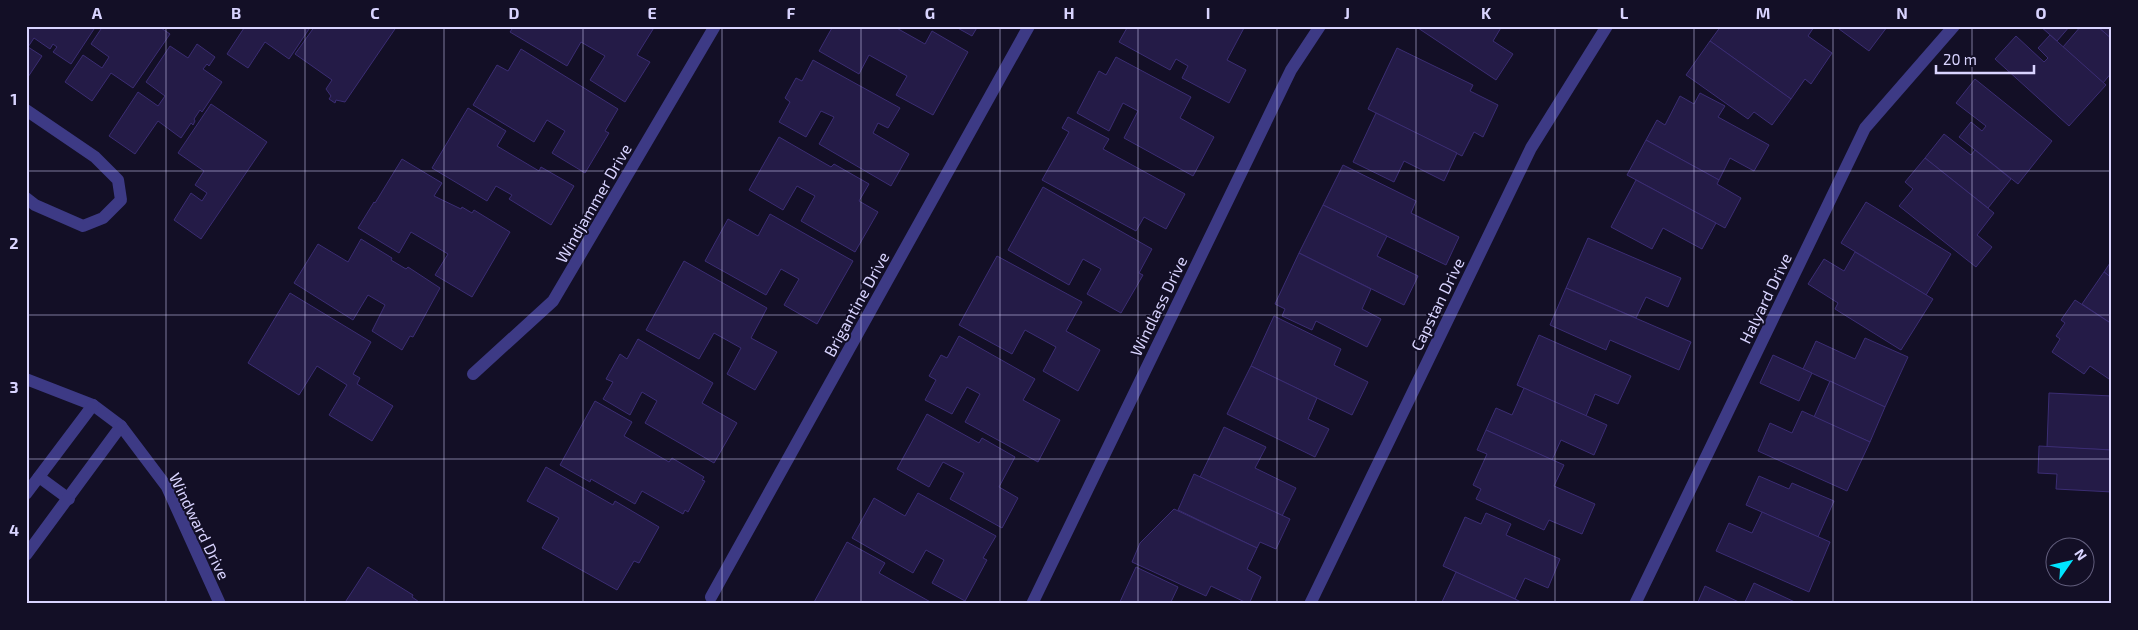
<svg xmlns="http://www.w3.org/2000/svg" width="2138" height="630" font-family="'Exo 2',sans-serif">
  <style>
    .building { fill: #241b47; stroke: #3b2d73 }
    .lines { fill: none; stroke-linecap: round; stroke-linejoin: round }
    .minor { stroke: #3d3a85; stroke-width: 12 }
    .grid { fill: none; stroke: #d9d4ff; stroke-width: 1; stroke-opacity: 0.55 }
    .labels { text-anchor: middle; dominant-baseline: central; stroke-width: 4; stroke-linejoin: round; paint-order: stroke }
    .street-label { font-size: 16px; fill: #d9d4ff; stroke: #130f26 }
    .neatline { fill: none; stroke: #d9d4ff; stroke-width: 2 }
    .grid-label { font-size: 16px; text-anchor: middle; font-weight: bold; fill: #d9d4ff }
  </style>
  <rect width="100%" height="100%" fill="#130f26"/>
  <g class="building">
    <polygon points="26,26 96,26 71,64 53,52 57,47 53,44 50,49 34,38 28,47 42,56 26,80"/>
    <polygon points="103,26 158,26 170,34 133,88 111,73 92,101 65,82 83,55 102,68 109,57 91,44"/>
    <polygon points="242,26 311,26 289,59 265,42 248,68 227,54 244,28"/>
    <polygon points="315,26 397,26 345,102 336,100 335,103 329,99 331,96 326,89 332,80 295,54"/>
    <polygon points="514,26 655,26 637,55 650,62 625,102 590,80 605,56 581,42 567,66 510,32"/>
    <polygon points="833,26 893,26 925,44 932,31 968,52 933,115 896,95 907,76 869,55 859,74 819,51"/>
    <polygon points="954,26 978,26 972,36"/>
    <polygon points="1128,26 1245,26 1227,60 1246,70 1229,103 1182,78 1188,66 1176,59 1170,70 1119,42"/>
    <polygon points="1415,26 1502,26 1493,41 1513,54 1496,80"/>
    <polygon points="1721,26 1812,26 1814,27 1808,36 1832,53 1811,84 1805,79 1791,99 1710,41"/>
    <polygon points="1835,26 1885,26 1887,27 1869,51"/>
    <polygon points="2040,26 2070,26 2057,41"/>
    <polygon points="2081,26 2097,26 2112,39 2112,72 2103,83 2063,47"/>
    <polygon points="2097,26 2112,26 2112,39"/>
    <polygon points="2050,35 2106,85 2069,126 1995,59 2016,36 2044,62 2048,58 2038,48"/>
    <polygon points="1710,41 1791,99 1772,125 1754,112 1748,119 1686,75"/>
    <polygon points="197,44 215,57 209,66 207,64 203,69 222,82 202,112 200,110 194,119 195,121 193,125 191,123 181,138 158,121 135,154 109,136 138,92 158,106 165,96 146,82 170,46 188,58"/>
    <polygon points="1397,48 1473,85 1470,91 1498,105 1483,137 1474,132 1462,156 1368,109"/>
    <polygon points="521,49 618,109 605,131 609,133 585,173 552,153 565,131 547,120 534,142 473,105 497,65 508,71"/>
    <polygon points="1116,57 1191,97 1180,118 1214,137 1193,176 1124,138 1138,111 1123,103 1109,131 1077,113 1099,71 1106,75"/>
    <polygon points="813,60 900,108 888,128 878,123 873,133 909,154 891,186 819,144 834,117 821,111 806,137 779,122 790,102 785,98 796,78 802,81"/>
    <polygon points="1975,79 2052,141 2018,184 1959,137 1971,122 1982,131 1986,126 1956,103"/>
    <polygon points="1700,93 1725,106 1718,117 1769,145 1754,171 1730,158 1719,180 1646,140 1657,120 1665,125 1680,96 1694,104"/>
    <polygon points="211,104 267,142 201,239 174,220 191,193 202,201 207,193 195,185 204,171 178,153"/>
    <polygon points="468,108 506,131 497,146 539,171 541,167 574,186 551,225 509,199 512,195 496,186 487,201 432,168"/>
    <polygon points="1376,113 1457,153 1444,181 1404,161 1394,182 1353,162"/>
    <polygon points="1068,117 1109,139 1103,149 1185,194 1166,229 1144,217 1136,231 1042,180 1069,132 1062,128"/>
    <polygon points="1944,134 1971,155 1975,150 2011,179 1988,208 1925,158"/>
    <polygon points="779,137 831,167 834,164 869,184 859,201 878,212 855,252 801,221 815,196 797,186 783,210 749,190"/>
    <polygon points="1646,140 1719,180 1717,184 1741,198 1725,228 1627,175"/>
    <polygon points="1925,158 1994,213 1977,235 1992,247 1976,267 1899,206 1913,189 1905,182"/>
    <polygon points="402,159 442,183 434,196 461,209 462,207 472,213 474,210 510,232 472,297 435,275 448,254 411,232 399,253 358,228 374,202 375,203"/>
    <polygon points="1343,165 1416,201 1411,213 1459,237 1446,265 1323,205"/>
    <polygon points="1636,180 1716,223 1702,249 1663,228 1652,249 1611,227"/>
    <polygon points="1043,187 1152,249 1139,273 1143,275 1121,313 1087,294 1101,269 1083,259 1069,285 1008,250"/>
    <polygon points="1866,202 1951,254 1926,295 1841,243"/>
    <polygon points="1323,205 1387,236 1377,256 1418,276 1404,305 1299,253"/>
    <polygon points="770,214 853,261 817,324 784,305 799,279 781,269 766,295 705,261 728,219 758,236"/>
    <polygon points="1588,238 1681,278 1668,307 1646,297 1636,318 1566,288"/>
    <polygon points="361,239 392,258 391,260 406,269 408,267 440,288 413,337 410,336 402,350 372,331 385,305 368,295 353,320 294,283 318,244 348,262"/>
    <polygon points="1855,252 1933,299 1901,350 1835,309 1838,303 1808,284 1824,259 1844,271"/>
    <polygon points="1299,253 1371,289 1362,309 1381,319 1367,347 1316,321 1312,330 1282,316 1285,309 1275,304"/>
    <polygon points="997,256 1082,302 1066,331 1100,350 1078,391 1043,371 1056,347 1025,330 1012,354 959,325"/>
    <polygon points="2112,260 2112,278 2104,272"/>
    <polygon points="684,261 767,308 751,338 777,352 755,390 727,374 741,348 714,333 699,359 646,330"/>
    <polygon points="2104,272 2112,278 2112,324 2082,304"/>
    <polygon points="1566,288 1691,342 1679,370 1610,340 1606,350 1550,325"/>
    <polygon points="290,293 371,342 353,374 360,378 357,384 393,406 372,441 329,415 347,385 317,366 299,395 248,363"/>
    <polygon points="2075,300 2112,324 2112,376 2109,379 2090,366 2084,374 2052,352 2060,339 2056,336 2065,323 2061,320"/>
    <polygon points="1274,316 1341,349 1334,365 1368,382 1352,415 1251,366"/>
    <polygon points="1539,335 1631,376 1618,404 1595,394 1586,416 1517,385"/>
    <polygon points="959,336 1035,379 1023,400 1060,420 1038,462 965,422 980,394 967,387 952,414 925,400 936,380 929,376 941,355 947,358"/>
    <polygon points="1865,338 1908,357 1885,407 1803,369 1816,341 1855,359"/>
    <polygon points="638,339 713,383 702,403 737,423 714,463 645,423 657,401 642,392 630,415 603,399 613,382 606,379 620,354 627,359"/>
    <polygon points="1773,355 1812,373 1799,401 1760,383"/>
    <polygon points="1251,366 1317,398 1308,419 1329,429 1315,457 1227,414"/>
    <polygon points="1830,381 1885,407 1870,442 1814,417"/>
    <polygon points="1524,388 1607,425 1594,455 1561,440 1552,460 1486,430 1496,408 1512,415"/>
    <polygon points="2049,393 2112,396 2112,450 2047,447"/>
    <polygon points="595,401 632,422 624,436 669,462 672,458 704,477 702,480 705,481 688,512 685,510 683,514 642,491 635,504 591,479 590,482 560,465"/>
    <polygon points="1802,411 1870,442 1847,491 1758,451 1770,423 1792,433"/>
    <polygon points="927,414 979,443 982,438 1015,457 999,487 1018,498 1002,528 950,499 964,473 943,462 929,487 897,469"/>
    <polygon points="1224,427 1266,447 1255,468 1296,488 1282,516 1200,477"/>
    <polygon points="1486,430 1564,465 1554,486 1595,504 1582,534 1549,520 1544,530 1476,499 1481,489 1473,485 1487,454 1477,450"/>
    <polygon points="2039,446 2112,450 2112,492 2056,489 2057,474 2038,473"/>
    <polygon points="546,467 613,505 615,501 659,527 639,563 634,561 617,590 542,548 559,518 527,501"/>
    <polygon points="1194,474 1290,519 1276,549 1260,542 1257,548 1178,510"/>
    <polygon points="1759,476 1789,489 1792,483 1834,501 1818,537 1746,505"/>
    <polygon points="918,493 996,536 983,558 987,560 965,601 932,583 944,560 926,550 913,573 852,538 874,498 905,516"/>
    <polygon points="1174,509 1257,548 1247,569 1261,577 1249,604 1211,586 1206,596 1132,562 1140,543"/>
    <polygon points="1762,512 1830,542 1809,592 1716,551 1729,523 1752,533"/>
    <polygon points="1486,513 1511,524 1506,535 1560,559 1548,588 1525,578 1515,599 1443,566 1465,517 1481,524"/>
    <polygon points="847,542 885,563 879,573 934,604 813,604"/>
    <polygon points="368,567 413,595 412,597 422,604 344,604"/>
    <polygon points="1136,567 1178,587 1170,604 1119,604"/>
    <polygon points="1456,572 1515,599 1525,604 1441,604"/>
    <polygon points="1754,583 1797,603 1796,604 1744,604"/>
    <polygon points="1705,586 1743,604 1697,604"/>
  </g>
  <g class="lines">
    <g class="minor">
      <polyline points="26,110 95,157 118,180 121,200 103,218 83,226 35,205 26,198"/>
      <polyline points="473,374 553,301 715,26"/>
      <polyline points="26,379 93,405 121,426 167,487 220,604"/>
      <polyline points="39,477 69,499"/>
      <polyline points="26,494 93,405"/>
      <polyline points="26,555 121,426"/>
      <polyline points="711,597 1029,26"/>
      <polyline points="1032,604 1291,70 1320,26"/>
      <polyline points="1310,604 1531,148 1607,26"/>
      <polyline points="1635,604 1865,128 1954,26"/>
    </g>
  </g>
  <path class="grid" d="M166,26V604M305,26V604M444,26V604M583,26V604M722,26V604M861,26V604M1000,26V604M1138,26V604M1277,26V604M1416,26V604M1555,26V604M1694,26V604M1833,26V604M1972,26V604M26,171H2112M26,315H2112M26,459H2112"/>
  <g class="labels">
    <g class="street-label">
      <text transform="translate(593 203) rotate(-60)">Windjammer Drive</text>
      <text transform="translate(1765 298) rotate(-64)">Halyard Drive</text>
      <text transform="translate(856 304) rotate(-61)">Brigantine Drive</text>
      <text transform="translate(1437 304) rotate(-64)">Capstan Drive</text>
      <text transform="translate(1158 306) rotate(-64)">Windlass Drive</text>
      <text transform="translate(200 526) rotate(64)">Windward Drive</text>
    </g>
  </g>
  <rect width="2138" height="630" fill="none" stroke="#130f26" stroke-width="55"/>
  <g transform="translate(2070 562) rotate(56)"><circle r="24" fill="#130f26" stroke="#625e7d"/>
  <path d="M0-4L9 19L0 12L-9 19Z" fill="#00e5ff"/>
  <text y="-8" font-size="14" font-weight="bold" text-anchor="middle" fill="#d9d4ff">N</text>
  </g>
  <path d="M1936 65v8h98v-8" fill="none" stroke="#d9d4ff" stroke-width="2.5"/>
  <text x="1943" y="65" font-size="15" fill="#d9d4ff" stroke="#130f26" stroke-width="4" paint-order="stroke">20 m</text>
  <rect x="28" y="28" width="2082" height="574" class="neatline"/>
  <g class="grid-label">
    <text x="97" y="19">A</text>
    <text x="236" y="19">B</text>
    <text x="375" y="19">C</text>
    <text x="514" y="19">D</text>
    <text x="652" y="19">E</text>
    <text x="791" y="19">F</text>
    <text x="930" y="19">G</text>
    <text x="1069" y="19">H</text>
    <text x="1208" y="19">I</text>
    <text x="1347" y="19">J</text>
    <text x="1486" y="19">K</text>
    <text x="1624" y="19">L</text>
    <text x="1763" y="19">M</text>
    <text x="1902" y="19">N</text>
    <text x="2041" y="19">O</text>
    <text x="14" y="105">1</text>
    <text x="14" y="249">2</text>
    <text x="14" y="393">3</text>
    <text x="14" y="536">4</text>
  </g>
</svg>
